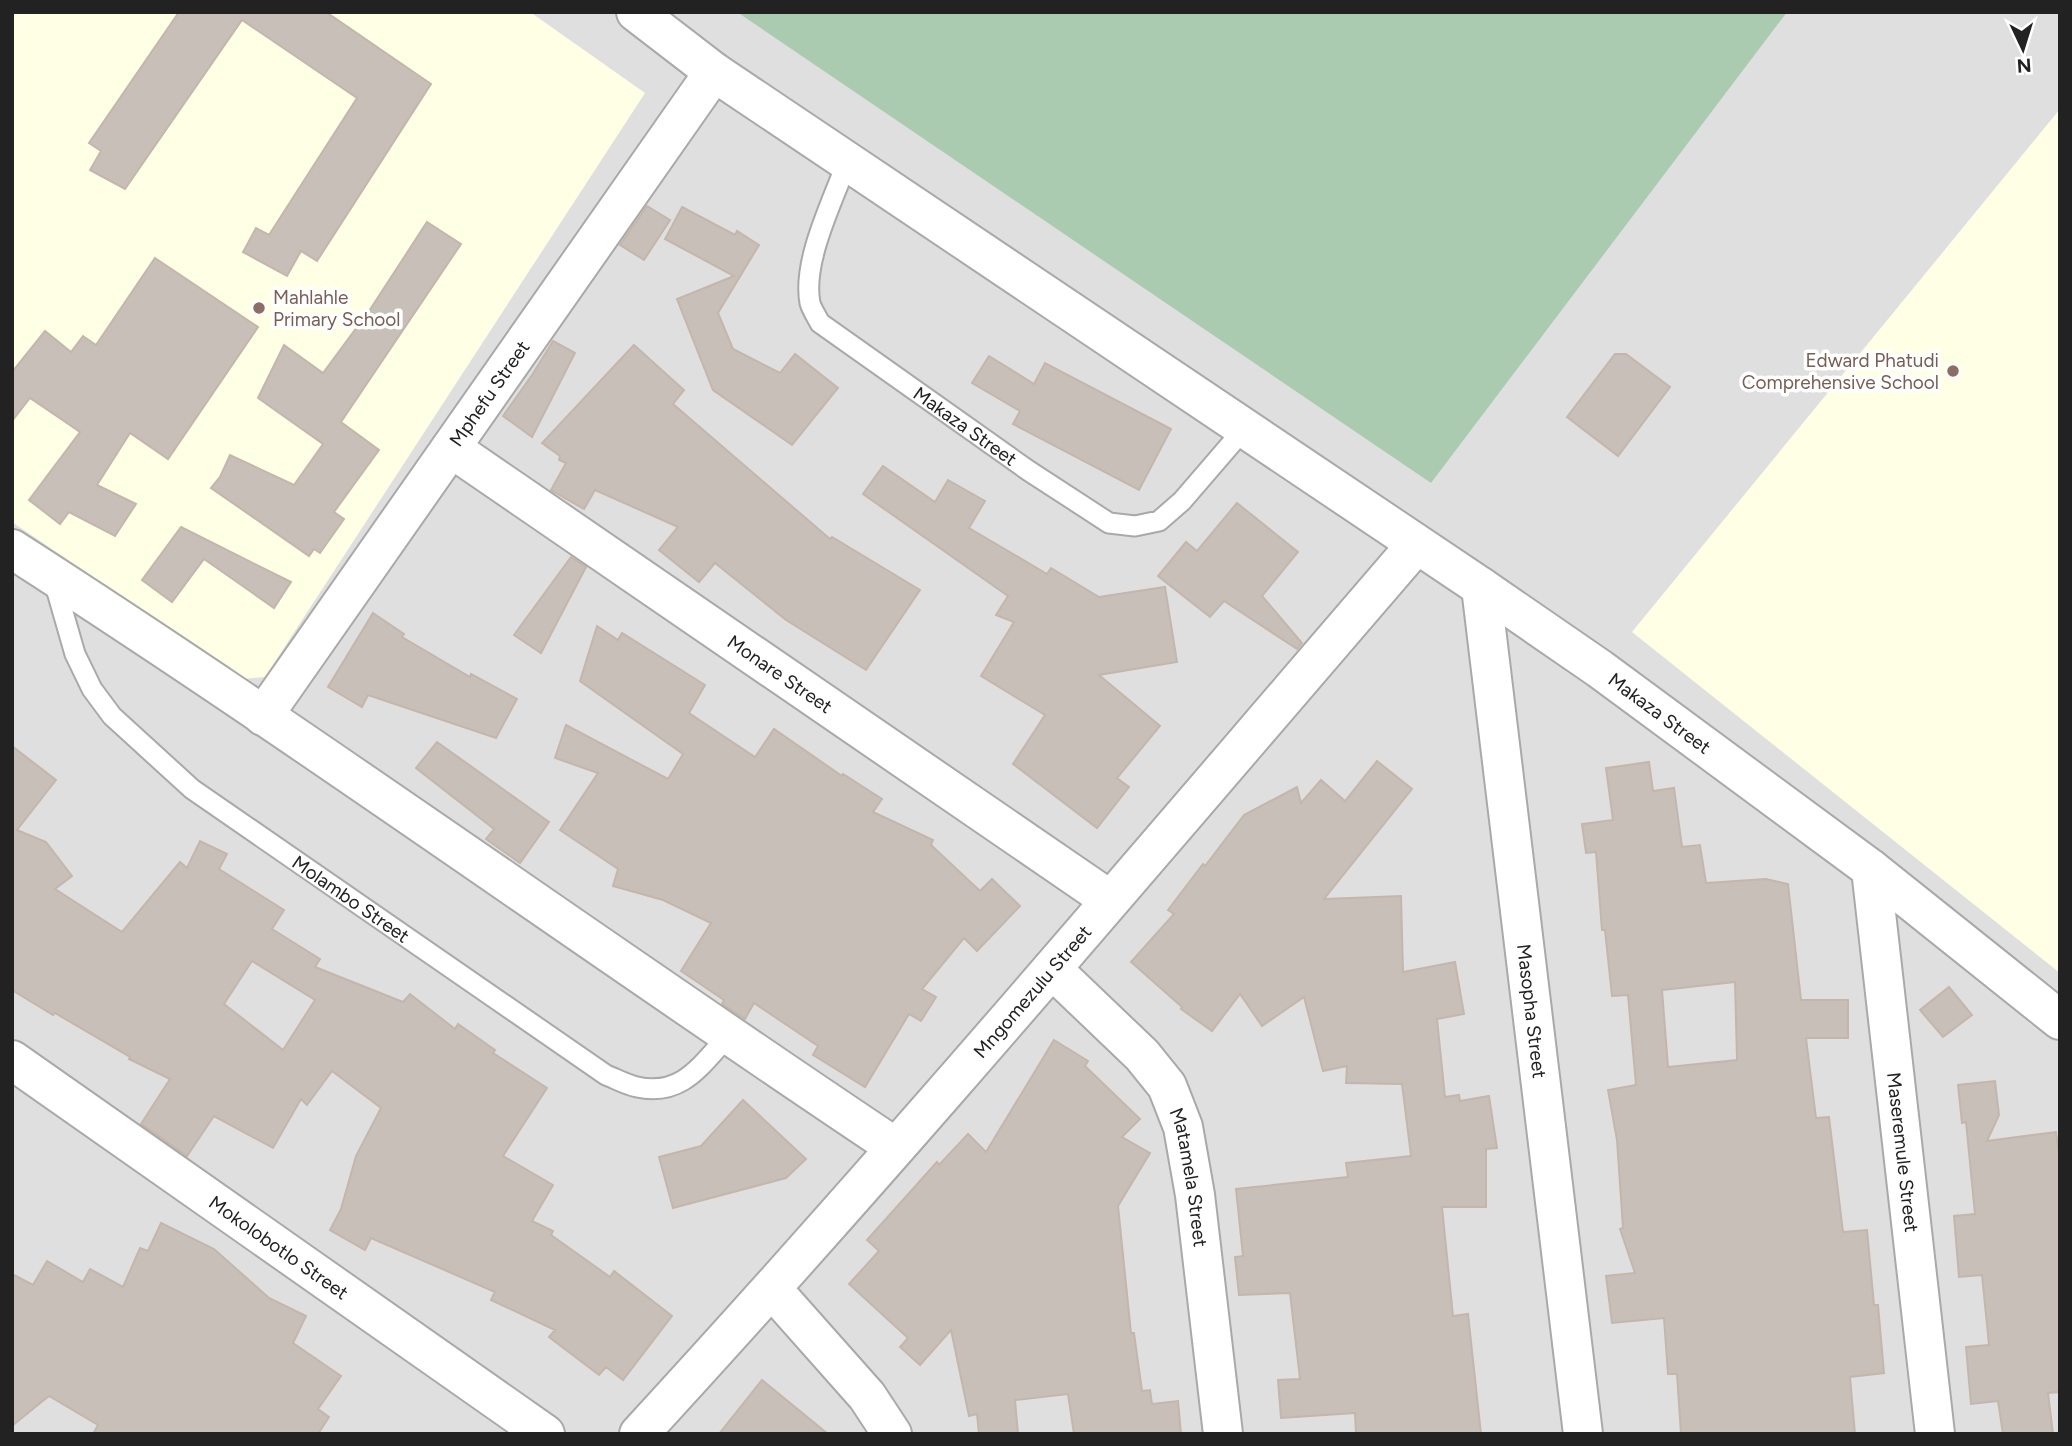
<svg xmlns="http://www.w3.org/2000/svg" width="2072" height="1446" font-family="Figtree,sans-serif">
  <style>
    .residential { fill: #e0dfdf }
    .education { fill: #ffffe5 }
    .cemetery { fill: #aacbaf }
    .building { fill: #c7bfb8; stroke: #c4b6ab; stroke-width: 2; fill-rule: evenodd }
    .lines { fill: none; stroke-linecap: round; stroke-linejoin: round }
    .service-casing { stroke: #a9a9a9; stroke-width: 23 }
    .minor-casing { stroke: #a9a9a9; stroke-width: 42 }
    .tertiary-casing { stroke: #a9a9a9; stroke-width: 42 }
    .service { stroke: #fff; stroke-width: 19 }
    .minor { stroke: #fff; stroke-width: 38 }
    .tertiary { stroke: #fff; stroke-width: 38 }
    .education-dot { fill: #8d6e63; stroke: #fff; stroke-width: 2.5 }
    .labels { text-anchor: middle; dominant-baseline: central; stroke-width: 7; stroke-linejoin: round; paint-order: stroke }
    .education-label { font-size: 19px; fill: #785e54; stroke: #fff; text-anchor: start }
    .street-label { font-size: 19px; fill: #222; stroke: #fff }
  </style>
  <rect width="100%" height="100%" fill="#f2efe9"/>
  <rect class="residential" x="12" y="12" width="2048" height="1422"/>
  <g class="education">
    <polygon points="12,12 530,12 645,93 265,677 243,679 12,522"/>
    <polygon points="2060,109 2060,973 1632,632"/>
  </g>
  <polygon class="cemetery" points="737,12 1787,12 1431,483"/>
  <g class="building">
    <polygon points="179,12 326,12 431,84 317,261 301,251 287,276 243,252 256,228 269,235 357,98 242,20 125,189 90,170 101,151 89,143"/>
    <polygon points="647,206 670,220 644,260 620,245"/>
    <polygon points="682,207 735,235 737,231 759,245 718,313 733,349 780,373 795,354 838,388 792,445 713,390 677,299 734,276 665,239"/>
    <polygon points="427,222 461,244 341,422 379,450 334,512 344,519 320,553 314,549 309,556 211,488 220,477 230,455 294,485 323,444 258,398 284,345 323,373 371,308"/>
    <polygon points="155,258 258,327 168,459 130,433 97,485 136,504 115,536 69,512 60,524 29,500 80,432 30,398 12,421 12,372 45,331 71,352 83,336 96,345"/>
    <polygon points="553,341 575,353 532,437 503,416 532,375"/>
    <polygon points="634,345 684,390 673,404 830,539 832,537 920,590 866,670 786,620 715,563 699,582 659,550 678,527 595,490 584,509 551,490 566,463 559,460 560,456 542,443"/>
    <polygon points="1615,354 1626,354 1670,387 1618,456 1567,417"/>
    <polygon points="989,356 1034,384 1045,363 1171,429 1139,490 1013,424 1020,411 972,383"/>
    <polygon points="883,466 935,502 948,480 985,501 969,528 1047,574 1051,568 1099,597 1165,587 1177,662 1099,675 1160,726 1117,778 1129,787 1097,828 1013,764 1045,715 981,676 1014,622 996,615 1008,596 863,494"/>
    <polygon points="1237,503 1298,552 1262,596 1302,643 1297,649 1224,601 1210,617 1158,576 1186,542 1197,551"/>
    <polygon points="181,527 291,582 274,608 204,559 172,602 142,580"/>
    <polygon points="571,557 586,567 541,653 514,635"/>
    <polygon points="373,613 404,634 402,637 470,677 471,674 517,699 496,738 368,695 362,707 328,687"/>
    <polygon points="597,626 618,640 622,633 705,685 689,713 755,757 774,729 842,776 843,774 882,799 873,812 933,840 931,845 980,891 992,879 1020,906 977,951 964,938 922,989 936,997 921,1021 909,1014 865,1087 813,1055 818,1046 754,1003 745,1019 722,1004 724,1000 681,971 711,923 663,900 613,886 618,869 560,830 598,773 555,758 566,725 668,779 683,754 580,681"/>
    <polygon points="437,742 549,822 520,863 486,839 494,829 416,768"/>
    <path d="M12,746L56,780L17,830L46,842L72,876L55,889L122,932L180,862L187,868L200,841L227,854L219,869L284,910L272,929L320,959L315,967L403,1002L410,994L455,1029L458,1024L495,1050L493,1053L547,1088L503,1156L553,1185L532,1221L553,1231L551,1235L610,1277L614,1271L672,1316L623,1380L606,1367L599,1375L549,1337L555,1330L491,1300L495,1292L371,1238L365,1250L330,1230L341,1209L356,1156L381,1108L332,1071L307,1105L301,1099L273,1148L214,1116L187,1156L141,1124L170,1079L129,1059L130,1057L55,1013L53,1015L12,990ZM252,961L315,1000L283,1050L224,1004Z"/>
    <polygon points="1377,761 1412,789 1324,899 1401,896 1403,972 1455,962 1464,1014 1437,1019 1445,1097 1459,1095 1460,1101 1489,1096 1497,1148 1486,1149 1486,1207 1442,1207 1453,1316 1468,1314 1481,1434 1356,1434 1355,1413 1281,1418 1278,1380 1300,1379 1290,1293 1239,1295 1235,1257 1243,1256 1236,1189 1348,1177 1346,1163 1411,1156 1402,1084 1346,1083 1347,1066 1323,1071 1304,997 1262,1026 1240,994 1212,1031 1181,1009 1182,1007 1131,962 1174,914 1168,910 1203,864 1205,866 1244,815 1297,787 1301,803 1321,780 1345,801"/>
    <path d="M1649,762L1653,791L1674,788L1682,847L1700,845L1706,883L1766,879L1788,884L1801,1000H1848V1038H1806L1816,1118L1829,1117L1843,1232L1867,1230L1874,1305H1878L1884,1373L1850,1377L1855,1434H1681L1677,1374H1668L1664,1318L1612,1323L1606,1276L1635,1273L1620,1229L1623,1228L1617,1140L1608,1090L1636,1085L1628,995L1612,996L1605,930H1602L1596,852L1586,853L1582,824L1613,820L1606,768ZM1735,982L1737,1060L1668,1067L1662,990Z"/>
    <polygon points="1949,987 1972,1015 1943,1037 1920,1010"/>
    <polygon points="1054,1040 1088,1061 1085,1066 1140,1119 1122,1137 1150,1153 1118,1206 1131,1333 1134,1333 1142,1391 1150,1390 1152,1404 1178,1401 1181,1434 1074,1434 1068,1394 1015,1400 1018,1434 979,1434 977,1414 969,1416 951,1330 920,1365 900,1347 908,1338 849,1284 879,1251 867,1240 937,1162 939,1165 968,1134 986,1152"/>
    <polygon points="1995,1081 1999,1115 1987,1141 2056,1132 2060,1163 2060,1392 2048,1393 2053,1434 2003,1434 1998,1401 1971,1404 1966,1347 1989,1345 1982,1275 1959,1277 1954,1216 1975,1214 1966,1122 1962,1123 1958,1085"/>
    <polygon points="743,1100 806,1159 786,1178 673,1208 659,1157 701,1146"/>
    <polygon points="161,1223 214,1249 269,1298 306,1316 293,1343 341,1376 318,1409 329,1417 318,1434 93,1434 98,1425 49,1396 12,1426 12,1274 33,1285 47,1261 83,1282 90,1269 123,1287 140,1248 148,1251"/>
    <polygon points="762,1380 828,1434 719,1434"/>
  </g>
  <g class="lines">
    <defs>
      <g id="service">
        <path id="s1" d="M847,162C833,201 802,261 810,303C812,310 817,317 820,323L1029,471L1109,523L1135,526L1159,521L1182,501L1244,429"/>
        <path id="s2" d="M54,581L75,654L92,689L112,716L192,789L606,1075C616,1079 627,1085 637,1087C682,1097 701,1065 728,1036"/>
      </g>
      <g id="minor">
        <path id="s3" d="M451,448L1110,900"/>
        <path d="M12,549C311,741 599,950 895,1147"/>
        <path id="s4" d="M1481,587L1583,1434"/>
        <path id="s5" d="M263,716L714,72"/>
        <path id="s6" d="M1871,869L1935,1434"/>
        <path id="s7" d="M1052,969L1142,1055L1167,1086L1183,1127L1195,1195L1223,1434"/>
        <path id="s8" d="M12,1060L545,1434"/>
        <polyline points="772,1289 867,1396 892,1434"/>
        <path id="s9" d="M639,1434C906,1144 1159,843 1416,545"/>
      </g>
      <g id="tertiary">
        <path id="s10" d="M636,12L714,72L1481,587L1600,669L1871,869L2060,1020"/>
      </g>
    </defs>
    <use href="#service" class="service-casing"/>
    <use href="#minor" class="minor-casing"/>
    <use href="#tertiary" class="tertiary-casing"/>
    <use href="#service" class="service"/>
    <use href="#minor" class="minor"/>
    <use href="#tertiary" class="tertiary"/>
  </g>
  <g class="education-dot">
    <circle cx="259" cy="308" r="7"/>
    <circle cx="1953" cy="371" r="7"/>
  </g>
  <g class="labels">
    <g class="education-label">
      <text x="273" y="297">Mahlahle<tspan x="273" dy="22">Primary School</tspan></text>
      <text x="1939" y="360" text-anchor="end">Edward Phatudi<tspan x="1939" dy="22">Comprehensive School</tspan></text>
    </g>
    <g class="street-label">
      <text stroke="none"><textPath href="#s5" startOffset="394">Mphefu Street</textPath></text>
      <text stroke="none"><textPath href="#s1" startOffset="348">Makaza Street</textPath></text>
      <text stroke="none"><textPath href="#s3" startOffset="399">Monare Street</textPath></text>
      <text stroke="none"><textPath href="#s10" startOffset="1241">Makaza Street</textPath></text>
      <text stroke="none"><textPath href="#s2" startOffset="450">Molambo Street</textPath></text>
      <text stroke="none"><textPath href="#s9" startOffset="592">Mngomezulu Street</textPath></text>
      <text stroke="none"><textPath href="#s4" startOffset="427">Masopha Street</textPath></text>
      <text stroke="none"><textPath href="#s6" startOffset="285">Maseremule Street</textPath></text>
      <text stroke="none"><textPath href="#s7" startOffset="259">Matamela Street</textPath></text>
      <text stroke="none"><textPath href="#s8" startOffset="326">Mokolobotlo Street</textPath></text>
    </g>
  </g>
  <rect width="2072" height="1446" fill="none" stroke="#222222" stroke-width="28"/>
  <g transform="translate(2023 49) rotate(176)" stroke="#ffffff" stroke-width="5" paint-order="stroke">
  <path d="M0-5L12 26L0 18L-12 26Z" fill="#222222"/>
  <text y="-10" font-size="19" font-weight="bold" text-anchor="middle" fill="#222222">N</text>
  </g>
</svg>
